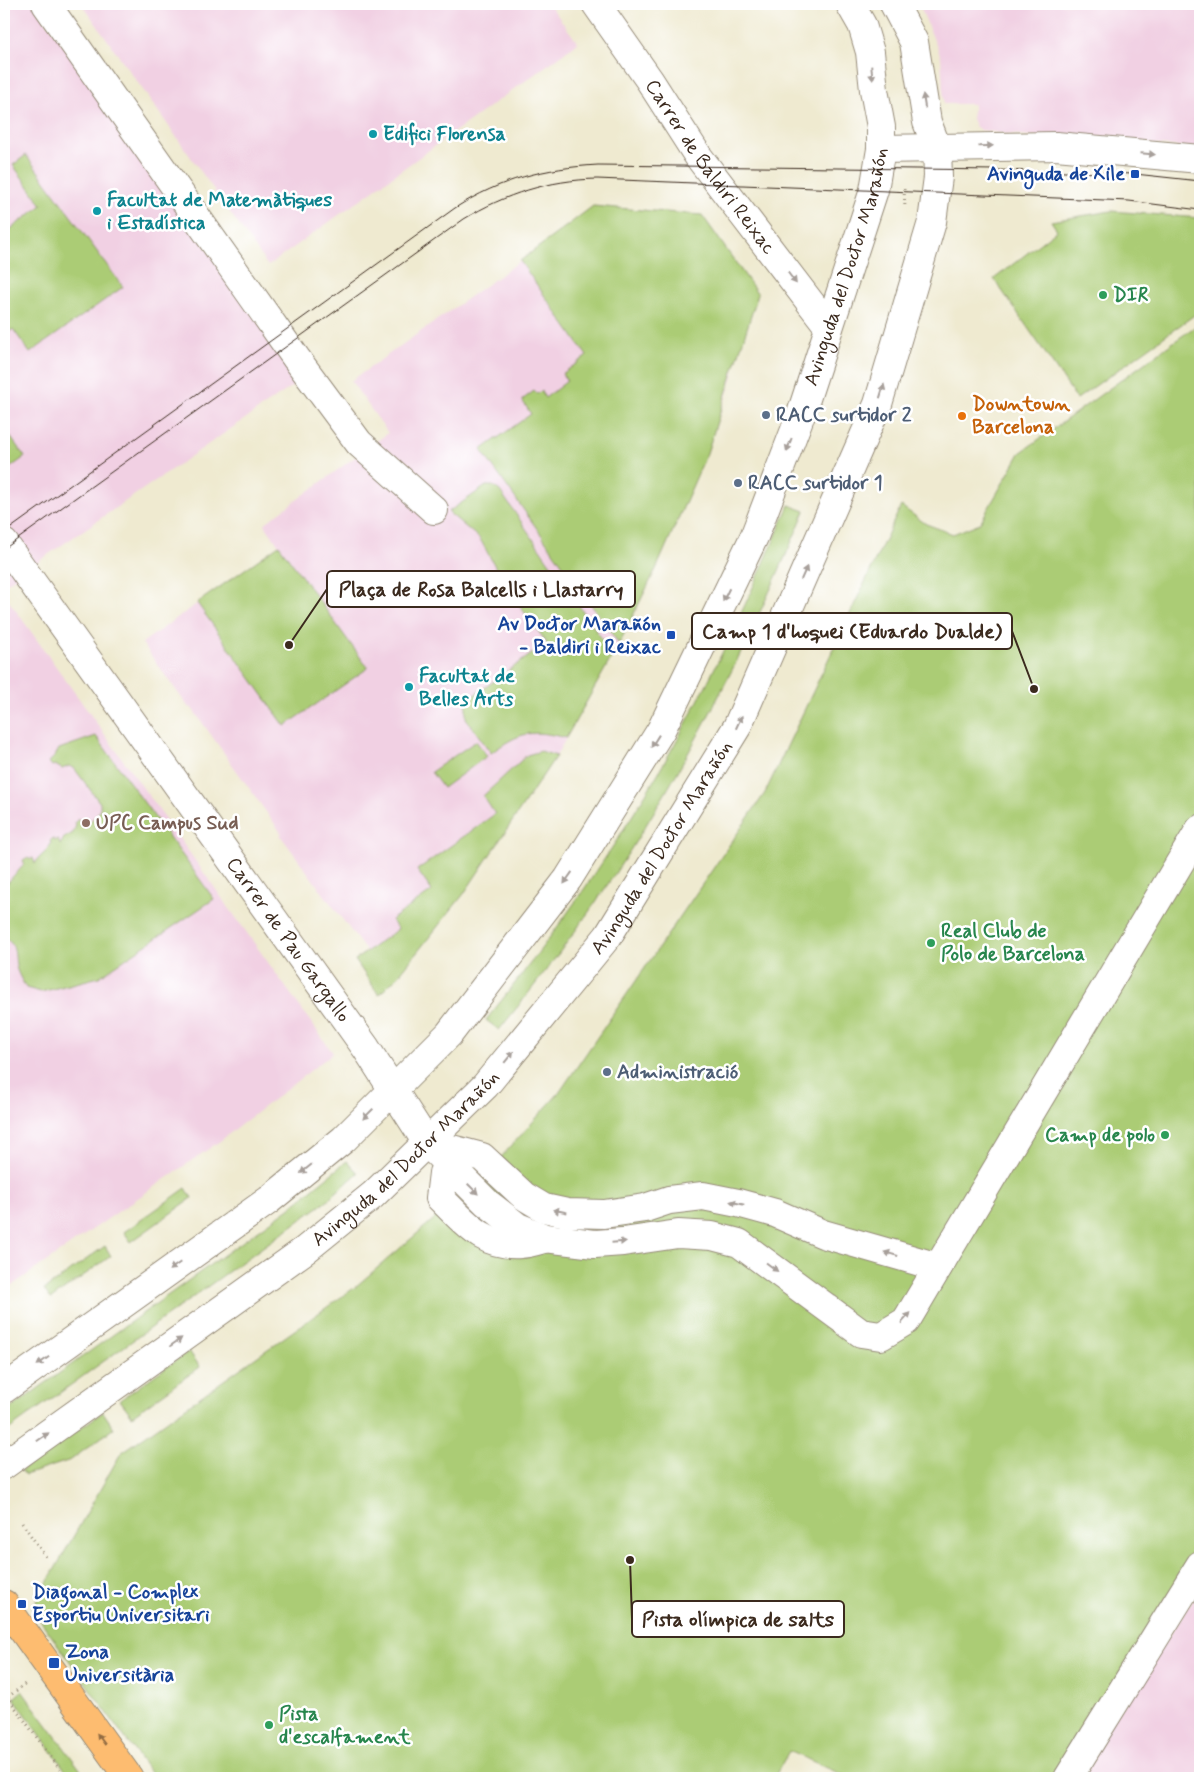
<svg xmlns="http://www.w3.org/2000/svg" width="1204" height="1782" font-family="Mynerve,sans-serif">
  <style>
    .built { fill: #f1d0e3 }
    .green { fill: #abcc74; stroke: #737b49 }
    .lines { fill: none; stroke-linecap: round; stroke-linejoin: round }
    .minor-casing { stroke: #958a77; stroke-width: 30 }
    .major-casing { stroke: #958a77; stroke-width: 30 }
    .path { stroke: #958a77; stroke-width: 3; stroke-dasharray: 1 4; stroke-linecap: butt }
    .minor { stroke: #fff; stroke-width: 28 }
    .major { stroke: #fdbc70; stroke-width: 28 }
    .tram { stroke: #3b2a1e; stroke-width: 1 }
    .oneway { fill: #a79f9a }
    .oneway2 { fill: #926c43 }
    .culture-dot { fill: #0f9aa8; stroke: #fff; stroke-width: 2 }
    .transit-dot { fill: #1a4fb4; stroke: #fff; stroke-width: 2 }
    .leisure-dot { fill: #2e9e5b; stroke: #fff; stroke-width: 2 }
    .service-dot { fill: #5c6f8a; stroke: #fff; stroke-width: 2 }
    .food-dot { fill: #e8710a; stroke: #fff; stroke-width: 2 }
    .education-dot { fill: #8d6e63; stroke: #fff; stroke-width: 2 }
    .labels { text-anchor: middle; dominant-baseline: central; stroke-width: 5; stroke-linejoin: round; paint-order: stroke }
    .culture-label { font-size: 20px; font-weight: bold; fill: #0d838f; stroke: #fff; text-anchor: start }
    .street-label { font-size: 20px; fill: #3b2a1e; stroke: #fff }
    .transit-label { font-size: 20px; font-weight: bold; fill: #164399; stroke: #fff; text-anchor: end }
    .leisure-label { font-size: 20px; font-weight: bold; fill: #27864d; stroke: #fff; text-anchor: start }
    .food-label { font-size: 20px; font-weight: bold; fill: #c56008; stroke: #fff; text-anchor: start }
    .service-label { font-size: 20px; font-weight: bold; fill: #4e5e75; stroke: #fff; text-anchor: start }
    .education-label { font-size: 20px; font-weight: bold; fill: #785e54; stroke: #fff; text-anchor: start }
    .leader { fill: none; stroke: #3b2a1e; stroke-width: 2 }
    .callout-dot { fill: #3b2a1e; stroke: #fff; stroke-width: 2 }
    .callout { fill: #fff; stroke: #3b2a1e; stroke-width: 2 }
    .callout-label { font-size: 21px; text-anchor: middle; font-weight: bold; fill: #3b2a1e }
  </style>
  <rect width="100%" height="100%" fill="#fff"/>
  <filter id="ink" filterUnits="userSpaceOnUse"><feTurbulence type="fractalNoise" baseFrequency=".02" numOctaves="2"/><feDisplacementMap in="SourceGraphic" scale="10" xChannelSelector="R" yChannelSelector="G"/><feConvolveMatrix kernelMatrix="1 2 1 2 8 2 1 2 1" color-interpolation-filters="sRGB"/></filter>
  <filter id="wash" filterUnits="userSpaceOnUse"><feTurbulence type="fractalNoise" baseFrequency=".0096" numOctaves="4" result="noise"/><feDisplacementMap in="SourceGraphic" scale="20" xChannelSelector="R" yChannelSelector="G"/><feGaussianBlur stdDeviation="1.12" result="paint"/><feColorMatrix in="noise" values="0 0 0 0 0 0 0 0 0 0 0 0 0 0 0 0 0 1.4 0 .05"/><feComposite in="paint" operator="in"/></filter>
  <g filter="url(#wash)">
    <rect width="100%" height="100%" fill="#efead0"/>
    <g class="built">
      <polygon points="4,4 34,4 300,381 4,585"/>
      <polygon points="82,4 549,4 578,43 268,266"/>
      <polygon points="919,4 1200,4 1200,148 1006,134 981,130 976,127 972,119 974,104 944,104 941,57"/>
      <polygon points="593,206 702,215 734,373 707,453 657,567 613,655 556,756 463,895 399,975 379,995 355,960 366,951 280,835 282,834 191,707 189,708 142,643 279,545 264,524 388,433 351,381 516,264"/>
      <polygon points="4,594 333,1053 220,1141 4,1291"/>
      <polygon points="1200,1589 1200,1778 1074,1778"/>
    </g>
    <g class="green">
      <polygon points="26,155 123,287 30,353 13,329 4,336 4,234 42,205 13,165"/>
      <polygon points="593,206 702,215 758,294 707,453 657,567 619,644 481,450 531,414 522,400 534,391 537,394 541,391 545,398 567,381 562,374 587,356 520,261"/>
      <polygon points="1111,211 1200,218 1200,311 1077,399 994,279 1057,230 1051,221"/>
      <polygon points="1200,323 1200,1577 1071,1778 850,1778 789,1751 774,1778 154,1778 32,1609 121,1453 354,1288 484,1176 559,1093 765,793 901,506 926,524 953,534 980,523 1020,453"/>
      <polygon points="4,428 25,457 4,472"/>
      <path d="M486,486H493L500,491L613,655L566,738C531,729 520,732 491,753L466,718V701L547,643L508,590L480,539L448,512Z"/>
      <path d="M789,505L805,511C759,619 708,725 646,825C602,897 552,965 499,1030L486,1020C539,954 589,886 634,813C695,716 744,611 789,505Z"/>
      <polygon points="279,545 368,668 285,726 197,603"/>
      <path d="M96,736L214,899L99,977L41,992L26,988C23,982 19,976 17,970C13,957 19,945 4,938V878L6,877L8,883C13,874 20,872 24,863L23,860L28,857L30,859L33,858L35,864C39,855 48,853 51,843L50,841L53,838L55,841L58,839L60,845L64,838L73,833L76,825L75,822L78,819L80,822L83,821L85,822V828C90,818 102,815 100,803L74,768L69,766L62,769L55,765L52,766L49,762L55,756L59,749Z"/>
      <polygon points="476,741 487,756 443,788 431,772"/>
      <polygon points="541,751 556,756 463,895 399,975 379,995 355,960 398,929 391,920 432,891 417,870 495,814 483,796 527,755"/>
      <polygon points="347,1161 358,1173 324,1203 4,1433 4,1413 288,1209"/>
      <polygon points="186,1188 192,1198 131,1242 124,1232"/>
      <polygon points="105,1246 111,1256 51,1299 44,1290"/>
      <polygon points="189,1351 200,1367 132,1416 120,1400"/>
      <polygon points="103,1412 114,1428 71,1460 25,1475 21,1470"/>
      <polygon points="22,1691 80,1769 81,1778 71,1778 14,1698"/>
    </g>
  </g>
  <g filter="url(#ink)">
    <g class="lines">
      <defs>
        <g id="minor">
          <polyline points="46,4 296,358 359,443 434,510"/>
          <path id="s1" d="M596,4L650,81L698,156L829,327"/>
          <polyline points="881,149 1056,146 1200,159"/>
          <path id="s2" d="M4,543L366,1048L427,1143L487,1203L518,1227L545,1238L595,1244L623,1242L678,1234L712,1236L739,1243L861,1333L881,1336L906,1321L1200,829"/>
          <polyline points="429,1143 482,1157 524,1196 544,1208 567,1213 604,1214 645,1208 669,1200 703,1196 738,1203 775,1213 823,1234 938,1267"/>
          <path d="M443,1173L440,1198C465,1222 482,1247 521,1244C528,1244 537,1241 544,1239"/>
          <path id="s3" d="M4,1389L269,1200L344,1139L449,1034L568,879L661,730L754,537L801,414L874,190L881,149V127L874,90L870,52L862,25L850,4"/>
          <path id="s4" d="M4,1465L305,1250L373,1195L485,1086L608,936L737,727L878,404L932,222L938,177L937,148L927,122L914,42L894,4"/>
          <polyline points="1068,1778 1200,1565"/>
        </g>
        <polyline id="major" points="4,1604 129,1778"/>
      </defs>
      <use href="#minor" class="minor-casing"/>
      <use href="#major" class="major-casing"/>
      <g class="path">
        <polyline points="904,189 905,208"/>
        <polyline points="22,1523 46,1557"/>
        <polyline points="4,1692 66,1778"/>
        <polyline points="8,1697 25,1684"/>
      </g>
      <use href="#minor" class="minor"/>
      <use href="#major" class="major"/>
      <g class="tram">
        <path d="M4,533L455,208C501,179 544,168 598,165L997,170L1135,174L1200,181"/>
        <path d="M4,549L464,219C505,194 549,180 597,179L1129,201L1200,210"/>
      </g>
    </g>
    <defs><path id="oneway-solid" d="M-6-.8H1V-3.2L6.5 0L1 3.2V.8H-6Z" transform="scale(1.25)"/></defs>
    <g class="oneway">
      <use href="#oneway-solid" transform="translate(872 73) rotate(84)"/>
      <use href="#oneway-solid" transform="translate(924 101) rotate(-99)"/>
      <use href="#oneway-solid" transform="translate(986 146) rotate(-1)"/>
      <use href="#oneway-solid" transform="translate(1148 154) rotate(5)"/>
      <use href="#oneway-solid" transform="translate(792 278) rotate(53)"/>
      <use href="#oneway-solid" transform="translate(882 391) rotate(-73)"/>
      <use href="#oneway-solid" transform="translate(789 445) rotate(111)"/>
      <use href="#oneway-solid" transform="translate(804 573) rotate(-66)"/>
      <use href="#oneway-solid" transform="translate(726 595) rotate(116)"/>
      <use href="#oneway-solid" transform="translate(739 722) rotate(-65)"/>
      <use href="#oneway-solid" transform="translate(655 741) rotate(122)"/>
      <use href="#oneway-solid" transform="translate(568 878) rotate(125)"/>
      <use href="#oneway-solid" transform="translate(509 1057) rotate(-51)"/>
      <use href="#oneway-solid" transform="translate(368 1114) rotate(135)"/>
      <use href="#oneway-solid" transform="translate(306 1169) rotate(141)"/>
      <use href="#oneway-solid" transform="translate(473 1189) rotate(45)"/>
      <use href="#oneway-solid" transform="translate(737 1203) rotate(-167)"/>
      <use href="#oneway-solid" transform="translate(560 1211) rotate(-169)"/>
      <use href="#oneway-solid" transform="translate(619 1242) rotate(-5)"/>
      <use href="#oneway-solid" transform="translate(891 1254) rotate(-164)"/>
      <use href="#oneway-solid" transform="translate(175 1266) rotate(145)"/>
      <use href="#oneway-solid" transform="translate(772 1267) rotate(37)"/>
      <use href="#oneway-solid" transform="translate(906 1318) rotate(-48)"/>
      <use href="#oneway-solid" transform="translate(176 1342) rotate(-35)"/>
      <use href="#oneway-solid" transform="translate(43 1361) rotate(145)"/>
      <use href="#oneway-solid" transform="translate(43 1437) rotate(-35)"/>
    </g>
    <use class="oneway2" href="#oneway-solid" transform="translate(101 1739) rotate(-126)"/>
  </g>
  <g class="culture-dot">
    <circle cx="373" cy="134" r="5"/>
    <circle cx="97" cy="211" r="5"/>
    <circle cx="409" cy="687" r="5"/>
  </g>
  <g class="transit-dot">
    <rect x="1130" y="169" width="10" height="10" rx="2.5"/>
    <rect x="666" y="630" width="10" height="10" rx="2.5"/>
    <rect x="17" y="1599" width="10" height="10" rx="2.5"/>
    <rect x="48" y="1657" width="12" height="12" rx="2.5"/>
  </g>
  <g class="leisure-dot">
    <circle cx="1103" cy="295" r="5"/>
    <circle cx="931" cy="943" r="5"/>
    <circle cx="1165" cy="1135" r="5"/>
    <circle cx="269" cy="1725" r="5"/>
  </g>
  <g class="service-dot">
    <circle cx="766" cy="415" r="5"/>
    <circle cx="738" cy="483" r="5"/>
    <circle cx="607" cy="1072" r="5"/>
  </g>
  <circle class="food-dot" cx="962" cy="416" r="5"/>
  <circle class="education-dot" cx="86" cy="823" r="5"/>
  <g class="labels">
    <g class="culture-label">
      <text x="383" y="134">Edifici Florensa</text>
      <text x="107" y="200">Facultat de Matemàtiques<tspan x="107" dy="23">i Estadística</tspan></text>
      <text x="419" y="676">Facultat de<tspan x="419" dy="23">Belles Arts</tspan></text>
    </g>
    <g class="street-label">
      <text stroke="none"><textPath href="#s1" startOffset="199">Carrer de Baldiri Reixac</textPath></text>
      <text stroke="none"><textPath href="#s3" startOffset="1442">Avinguda del Doctor Marañón</textPath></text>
      <text stroke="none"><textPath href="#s4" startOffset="911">Avinguda del Doctor Marañón</textPath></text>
      <text stroke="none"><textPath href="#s2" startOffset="488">Carrer de Pau Gargallo</textPath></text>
      <text stroke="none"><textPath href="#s4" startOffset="506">Avinguda del Doctor Marañón</textPath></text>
    </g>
    <g class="transit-label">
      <text x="1125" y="174">Avinguda de Xile</text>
      <text x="661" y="624">Av Doctor Marañón<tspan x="661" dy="23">- Baldiri i Reixac</tspan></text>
      <text x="32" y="1592" text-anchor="start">Diagonal - Complex<tspan x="32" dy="23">Esportiu Universitari</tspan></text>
      <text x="65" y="1652" text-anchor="start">Zona<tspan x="65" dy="23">Universitària</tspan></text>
    </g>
    <g class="leisure-label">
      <text x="1113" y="295">DIR</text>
      <text x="941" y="931">Real Club de<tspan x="941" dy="23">Polo de Barcelona</tspan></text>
      <text x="1155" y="1135" text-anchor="end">Camp de polo</text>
      <text x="279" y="1714">Pista<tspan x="279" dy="23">d'escalfament</tspan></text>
    </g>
    <g class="food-label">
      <text x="972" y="404">Downtown<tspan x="972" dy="23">Barcelona</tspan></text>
    </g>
    <g class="service-label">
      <text x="776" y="415">RACC surtidor 2</text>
      <text x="748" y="483">RACC surtidor 1</text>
      <text x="617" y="1072">Administració</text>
    </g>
    <g class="education-label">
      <text x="96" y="823">UPC Campus Sud</text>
    </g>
  </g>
  <path class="leader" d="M289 645L327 589M1034 689L1012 631M630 1560L632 1619"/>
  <g class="callout-dot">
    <circle cx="289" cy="645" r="5"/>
    <circle cx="1034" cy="689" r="5"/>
    <circle cx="630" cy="1560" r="5"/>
  </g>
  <g class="callout">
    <rect x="327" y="571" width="308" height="36" rx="5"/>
    <rect x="692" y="613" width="320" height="36" rx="5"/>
    <rect x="632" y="1601" width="212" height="36" rx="5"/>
  </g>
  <g class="callout-label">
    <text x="481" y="596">Plaça de Rosa Balcells i Llastarry</text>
    <text x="852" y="638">Camp 1 d'hoquei (Eduardo Dualde)</text>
    <text x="738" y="1626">Pista olímpica de salts</text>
  </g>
  <rect width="1204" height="1782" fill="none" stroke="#fff" stroke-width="20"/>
</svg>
